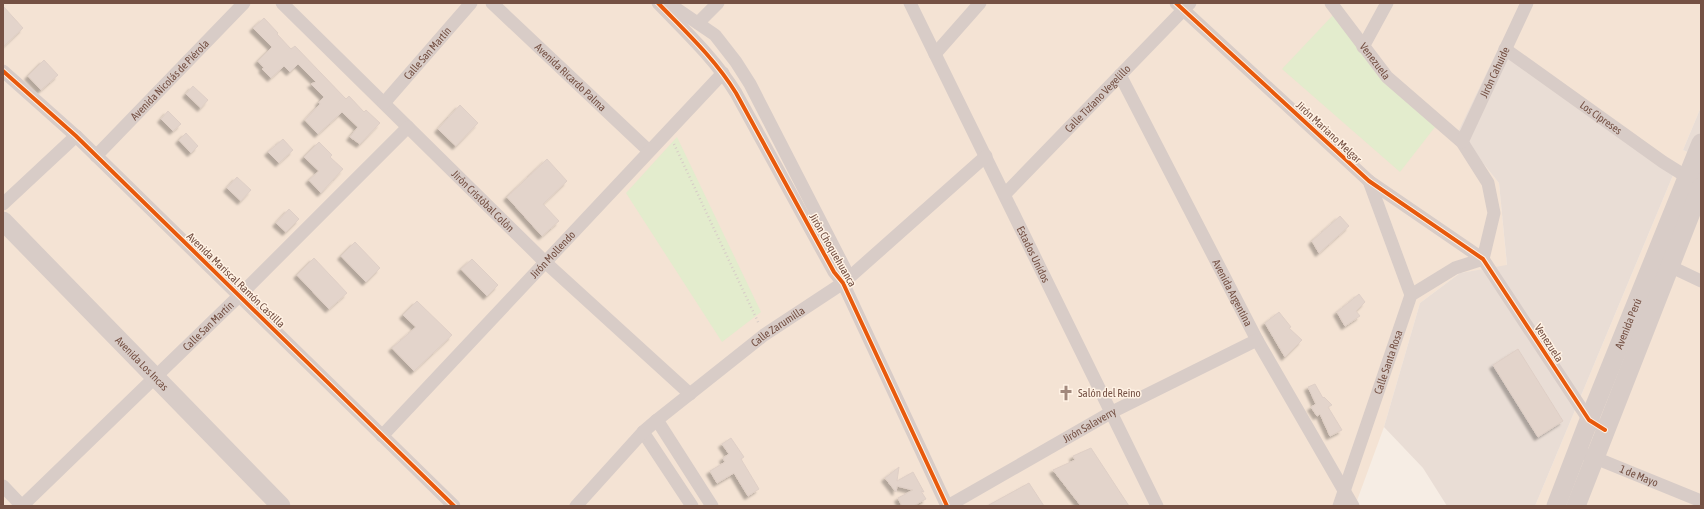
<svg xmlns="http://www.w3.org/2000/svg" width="1704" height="509" font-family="'Asap Condensed',sans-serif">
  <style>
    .residential { fill: #f4e3d4 }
    .industrial { fill: #e9ddd5 }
    .green { fill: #e3eccd }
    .building { fill: #e3d4cb; stroke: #dfcfc6; filter: url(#shadow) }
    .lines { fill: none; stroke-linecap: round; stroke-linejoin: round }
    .path { stroke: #d7ccc7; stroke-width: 2.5; stroke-dasharray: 1 3; stroke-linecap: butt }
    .street { stroke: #d8ccc7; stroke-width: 13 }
    .secondary { stroke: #d8ccc7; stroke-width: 19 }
    .cycleway-casing { stroke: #fff2e4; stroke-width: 6 }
    .cycleway { stroke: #e8590c; stroke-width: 4 }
    .labels { text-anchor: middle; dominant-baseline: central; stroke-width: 3; stroke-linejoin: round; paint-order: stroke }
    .street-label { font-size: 11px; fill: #755144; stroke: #fff2e4 }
    .poi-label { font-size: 11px; fill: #755144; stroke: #fff2e4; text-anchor: start }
  </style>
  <defs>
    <filter id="shadow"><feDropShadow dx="-3.5" dy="3.5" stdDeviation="1" flood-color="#0004"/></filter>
  </defs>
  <rect width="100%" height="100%" fill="#f6ede4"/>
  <polygon class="residential" points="3,3 1701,3 1701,107 1683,150 1701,158 1701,506 1535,506 1676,168 1458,132 1499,183 1507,266 1460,273 1420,303 1384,427 1355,506 3,506"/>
  <g class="industrial">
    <polygon points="1502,41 1676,168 1535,506 1447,506 1423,468 1384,427 1420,303 1460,273 1507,265 1499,183 1458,132"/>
    <polygon points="1701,107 1701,158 1683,150"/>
  </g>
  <g class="green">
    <polygon points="1334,14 1435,127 1400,172 1282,69"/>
    <polygon points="677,137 761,312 722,342 626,193"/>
  </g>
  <g class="building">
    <polygon points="3,6 23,28 3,47"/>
    <polygon points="264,18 278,33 277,34 291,49 295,46 346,99 349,96 364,112 366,110 380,123 360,144 350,137 358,127 342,112 318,134 305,120 320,104 319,102 324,97 311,84 316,82 298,64 290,72 284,66 271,78 262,69 264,68 258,61 272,47 253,28"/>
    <polygon points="44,60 58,75 41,90 28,76"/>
    <polygon points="193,86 208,100 201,108 186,94"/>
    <polygon points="460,105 478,123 456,146 438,129"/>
    <polygon points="168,111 181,124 173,131 161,119"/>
    <polygon points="186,133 198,146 191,153 179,140"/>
    <polygon points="283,139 293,150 279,163 268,152"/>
    <polygon points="319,142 332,155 330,157 343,169 321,193 309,180 319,171 304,157"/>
    <polygon points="547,159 567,181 543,204 559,221 542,236 507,197"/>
    <polygon points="237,177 251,190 241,201 227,188"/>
    <polygon points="289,209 299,219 286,232 276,223"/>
    <polygon points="1340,216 1349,226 1319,253 1312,241"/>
    <polygon points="355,242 380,268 366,282 341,256"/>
    <polygon points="314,258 347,293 329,309 297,275"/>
    <polygon points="472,259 498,285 487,296 461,269"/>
    <polygon points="1359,294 1365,302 1356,311 1360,316 1345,326 1337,312"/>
    <polygon points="417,301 452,335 414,371 392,348 416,327 403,315"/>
    <polygon points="1279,312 1291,327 1289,328 1302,340 1285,357 1265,323"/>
    <polygon points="1518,349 1563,421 1538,437 1493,365"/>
    <polygon points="1315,384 1323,398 1324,397 1332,405 1328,407 1342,430 1330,436 1320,414 1317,416 1311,407 1316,404 1308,387"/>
    <polygon points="731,438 744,457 741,459 759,489 748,496 734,473 717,483 710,471 725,462 723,458 729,454 722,444"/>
    <polygon points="1091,448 1129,506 1081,506 1053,470 1075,460 1073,456"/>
    <polygon points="899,467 897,481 913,472 924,492 921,491 926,499 913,506 902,506 898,498 913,490 897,486 896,492 885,478"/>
    <polygon points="1029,483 1044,506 987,506"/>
  </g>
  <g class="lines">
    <polyline class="path" points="674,144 759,324"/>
    <g class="street">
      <path id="s1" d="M282,3L545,262L690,394"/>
      <path id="s2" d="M492,3L649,151"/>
      <path d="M658,3C686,32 715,59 736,93L834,272L843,283L947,506"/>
      <polyline points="668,3 715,35 736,62 750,84 845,269 843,283"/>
      <path id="s3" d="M910,3L1157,506"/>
      <polyline points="1176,3 1369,181 1483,259 1589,420 1595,424"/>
      <path id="s4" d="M1331,3L1387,77L1462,142L1488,183L1494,213L1483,259"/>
      <polyline points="698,23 718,3"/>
      <polyline points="1363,47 1387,3"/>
      <path id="s5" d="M1505,49L1663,162L1687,177L1701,176"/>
      <polyline points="935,54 980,3"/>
      <polyline points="3,71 76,136 454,506"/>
      <path id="s6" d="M1120,75L1257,340L1353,506"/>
      <path id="s7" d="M384,103L471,3"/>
      <path id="s8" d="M1462,142L1527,3"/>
      <path id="s9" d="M96,156L244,3"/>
      <polyline points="1369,181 1411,295"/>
      <path id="s10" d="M1005,194L1190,3"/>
      <polyline points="3,204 76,136"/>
      <polyline points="1663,263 1701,281"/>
      <polyline points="657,420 712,506"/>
      <polyline points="643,432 692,506"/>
      <path id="s11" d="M382,436L723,73"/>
      <path id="s12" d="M1588,455L1701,501"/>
      <polyline points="3,486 22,506"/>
      <path id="s13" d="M22,506L239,296L408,127"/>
      <path id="s14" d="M576,506L643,432L657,420L764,335L843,283L986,156"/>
      <path id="s15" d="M948,506L1112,412L1257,340"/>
      <path id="s16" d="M1339,506L1411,295L1455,268L1483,259"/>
    </g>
    <g class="secondary">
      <path id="s17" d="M3,221L281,506"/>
      <path id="s18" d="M1556,506L1589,420L1701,143"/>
      <polyline points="1576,506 1701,187"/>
    </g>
    <defs>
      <g id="cycleway">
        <path d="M658,3C686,32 715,59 736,93L834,272L843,283L947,506"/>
        <polyline points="1176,3 1369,181 1483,259 1589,420 1605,430"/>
        <polyline points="3,71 76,136 454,506"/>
      </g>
    </defs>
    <use href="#cycleway" class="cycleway-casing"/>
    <use href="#cycleway" class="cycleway"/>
  </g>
  <defs>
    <symbol id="church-bare" viewBox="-9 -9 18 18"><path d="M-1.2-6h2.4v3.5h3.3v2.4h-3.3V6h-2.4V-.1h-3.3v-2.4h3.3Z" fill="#a2887c" stroke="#fff2e4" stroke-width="2.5" paint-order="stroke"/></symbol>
  </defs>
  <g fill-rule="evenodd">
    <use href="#church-bare" x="1055" y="382" width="22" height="22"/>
  </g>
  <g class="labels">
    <g class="street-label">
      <text stroke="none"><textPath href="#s7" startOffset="66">Calle San Martín</textPath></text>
      <text stroke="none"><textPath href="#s4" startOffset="73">Venezuela</textPath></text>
      <text stroke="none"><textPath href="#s8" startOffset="77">Jirón Cahuide</textPath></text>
      <text stroke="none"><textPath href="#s2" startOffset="108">Avenida Ricardo Palma</textPath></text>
      <text stroke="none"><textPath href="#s9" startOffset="106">Avenida Nicolás de Piérola</textPath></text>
      <text stroke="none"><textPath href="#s10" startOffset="133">Calle Tiziano Vegelillo</textPath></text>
      <text stroke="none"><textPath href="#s5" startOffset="118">Los Cipreses</textPath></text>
      <text transform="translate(1329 132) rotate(43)">Jirón Mariano Melgar</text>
      <text stroke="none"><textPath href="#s1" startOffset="282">Jirón Cristóbal Colón</textPath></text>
      <text transform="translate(833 250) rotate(60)">Jirón Choquehuanca</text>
      <text stroke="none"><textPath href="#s11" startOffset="249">Jirón Mollendo</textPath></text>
      <text stroke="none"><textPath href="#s3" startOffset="280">Estados Unidos</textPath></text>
      <text transform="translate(236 280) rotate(44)">Avenida Mariscal Ramón Castilla</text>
      <text stroke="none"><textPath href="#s6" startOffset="245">Avenida Argentina</textPath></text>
      <text stroke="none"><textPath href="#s18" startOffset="196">Avenida Perú</textPath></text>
      <text stroke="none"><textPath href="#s13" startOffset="259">Calle San Martín</textPath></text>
      <text stroke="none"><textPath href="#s14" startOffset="271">Calle Zarumilla</textPath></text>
      <text transform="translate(1549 343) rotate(57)">Venezuela</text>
      <text stroke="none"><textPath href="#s16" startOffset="152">Calle Santa Rosa</textPath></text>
      <text stroke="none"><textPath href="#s17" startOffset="199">Avenida Los Incas</textPath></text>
      <text stroke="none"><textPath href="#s15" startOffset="163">Jirón Salaverry</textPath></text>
      <text stroke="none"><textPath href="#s12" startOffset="55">1 de Mayo</textPath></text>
    </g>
    <g class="poi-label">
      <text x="1078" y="393">Salón del Reino</text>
    </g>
  </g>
  <rect width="1704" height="509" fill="none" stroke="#755144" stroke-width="8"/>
</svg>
